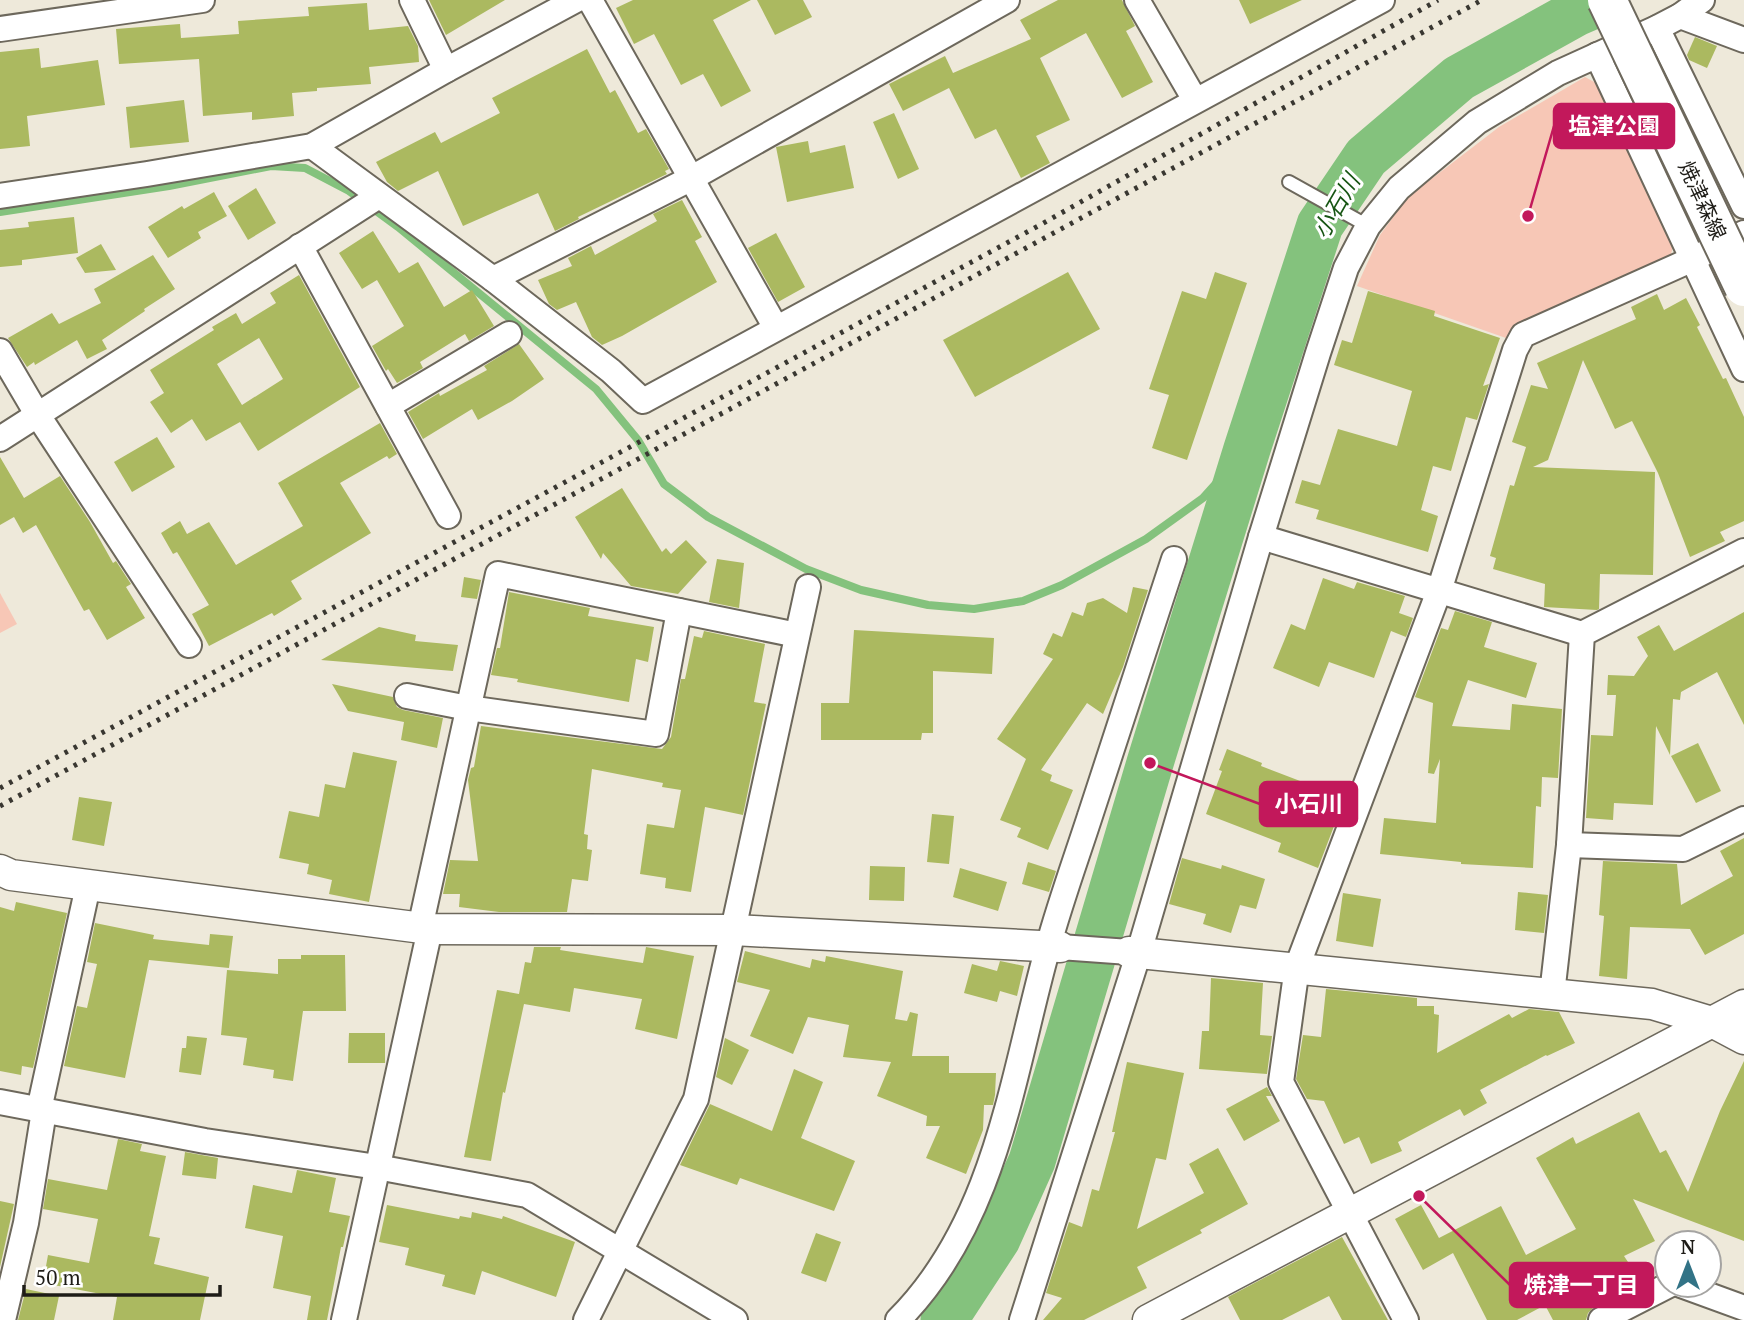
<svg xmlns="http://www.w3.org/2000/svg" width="1744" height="1320" font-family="'PT Serif','Noto Sans JP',serif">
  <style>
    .green { fill: #f7c7b6 }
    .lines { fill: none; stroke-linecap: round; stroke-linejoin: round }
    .stream { stroke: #84c27d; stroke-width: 8 }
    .river { stroke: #84c27d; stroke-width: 47 }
    .building { fill: #abb960; fill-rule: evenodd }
    .service-casing { stroke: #6d685c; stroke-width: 16 }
    .minor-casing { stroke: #6d685c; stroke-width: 28 }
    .tertiary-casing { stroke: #6d685c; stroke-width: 33 }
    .service { stroke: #fff; stroke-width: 12 }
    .minor { stroke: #fff; stroke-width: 24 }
    .tertiary { stroke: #fff; stroke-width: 30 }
    .rail { stroke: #393731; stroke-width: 5; stroke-dasharray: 3.5 7; stroke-linecap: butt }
    .primary-bridge-casing { stroke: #6d685c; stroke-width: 42; stroke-linecap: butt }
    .primary-bridge { stroke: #fff; stroke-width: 38 }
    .labels { text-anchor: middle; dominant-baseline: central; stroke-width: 6; stroke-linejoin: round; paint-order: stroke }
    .street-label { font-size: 21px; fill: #1e1c17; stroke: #fff }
    .water-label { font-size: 23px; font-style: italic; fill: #175513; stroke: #fff }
    .leader { fill: none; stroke: #c2185b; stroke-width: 2.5 }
    .callout-dot { fill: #c2185b; stroke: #fff; stroke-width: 2.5 }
    .callout { fill: #c2185b; stroke: #c2185b; stroke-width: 2.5 }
    .callout-label { font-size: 23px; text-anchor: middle; font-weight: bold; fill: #fff }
  </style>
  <rect width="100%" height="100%" fill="#eee9da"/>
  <g class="green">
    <polygon points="1585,77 1596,83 1674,243 1671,254 1512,331 1506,338 1357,286 1380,235 1408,197 1499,127"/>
    <polygon points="0,593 17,624 0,633"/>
  </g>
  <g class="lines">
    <polyline class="stream" points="0,212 169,186 271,166 305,168 349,191 398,227 596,389 638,440 664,484 708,517 806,569 861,590 928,605 974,609 1023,601 1062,585 1146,539 1203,498 1247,449"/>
    <polyline class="river" points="944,1320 997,1239 1032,1161 1150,763 1247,449 1320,225 1366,157 1459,78 1576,13 1606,0"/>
  </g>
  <g class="building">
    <polygon points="429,0 505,0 446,35"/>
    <polygon points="633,0 751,0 713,20 751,91 721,107 703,74 681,85 654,34 634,44 616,8"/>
    <polygon points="757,0 803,0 812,17 775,35"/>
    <polygon points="1058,0 1122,0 1135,26 1126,31 1153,82 1122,98 1086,33 1040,58 1070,120 1036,136 1050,163 1021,178 996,129 975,139 949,88 903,111 889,84 945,56 953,73 1031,39 1020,20"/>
    <polygon points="1239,0 1302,0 1250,24"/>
    <polygon points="367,3 369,30 408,26 418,46 419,62 369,67 371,84 317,88 317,91 292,93 294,116 252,120 252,112 203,116 199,59 119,64 116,29 180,24 181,38 239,34 238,21 309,16 308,7"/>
    <polygon points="1695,37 1717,46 1707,68 1689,60 1687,55"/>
    <polygon points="39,48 41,68 98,60 105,105 27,116 30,146 0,149 0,52"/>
    <polygon points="587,49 610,93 615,90 638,133 646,129 669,169 665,171 667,174 578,217 579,219 555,231 538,193 463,226 438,171 398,191 387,182 376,162 435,132 441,143 500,113 492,98"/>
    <polygon points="184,100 189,142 130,148 126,107"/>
    <polygon points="894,113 919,169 898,179 873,122"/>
    <polygon points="808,141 810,153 845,145 854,188 787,202 776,147"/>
    <polygon points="256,188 276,223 248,240 228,206"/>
    <polygon points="214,192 227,216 198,232 201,238 168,258 148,227 182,206 184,209"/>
    <polygon points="682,200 702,237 695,241 717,282 622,336 602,345 592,337 576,302 557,310 549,304 538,280 572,266 568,258 591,246 595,255 657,221 653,214"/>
    <polygon points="74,217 78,253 22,260 22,265 0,267 0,230 29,227 28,222"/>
    <polygon points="373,231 399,273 418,262 444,307 472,290 494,326 469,341 465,334 420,362 423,368 397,383 388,369 386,371 372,346 404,326 377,280 362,289 339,253"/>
    <polygon points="776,233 805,287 778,302 748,248"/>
    <polygon points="101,244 116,270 85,273 76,258"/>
    <polygon points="153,255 175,289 144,309 145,311 102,340 107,349 87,359 77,340 35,365 34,362 27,367 8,338 52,313 59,324 101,303 94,289"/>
    <polygon points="1068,272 1100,329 975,397 943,340"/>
    <polygon points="1215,272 1247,283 1187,460 1152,448 1169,395 1149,389 1182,291 1206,299"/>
    <path d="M299,275L360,387L258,451L240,422L206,441L192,419L171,433L150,402L164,393L150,370L214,330L212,327L236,313L242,324L276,303L270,293ZM259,338L283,379L242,405L217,364Z"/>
    <polygon points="1368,291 1435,311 1434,316 1500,338 1483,386 1489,384 1477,420 1466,417 1451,471 1433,466 1421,510 1438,516 1428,552 1316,519 1319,510 1295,503 1302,480 1320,485 1338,429 1397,446 1412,391 1334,365 1342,340 1352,343"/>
    <polygon points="1657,294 1664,310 1686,298 1700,325 1697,327 1723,379 1726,378 1744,417 1744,521 1720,532 1725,541 1690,557 1658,473 1632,421 1615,429 1583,360 1548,460 1533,467 1655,472 1653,575 1600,574 1599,609 1597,610 1544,607 1545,584 1493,569 1496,558 1490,556 1510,485 1514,486 1526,447 1512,442 1531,385 1548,389 1537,363 1636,319 1631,307"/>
    <polygon points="519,344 544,379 512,401 478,420 472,409 423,439 408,412 439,393 440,396 487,370 484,366"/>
    <polygon points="380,423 397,454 389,459 387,456 340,483 371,533 291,581 302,599 274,616 272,613 209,646 192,614 209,605 177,552 173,554 161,533 180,521 187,534 209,522 236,565 303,526 278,483"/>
    <polygon points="157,437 175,467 132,492 114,462"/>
    <polygon points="0,457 24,498 60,476 90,522 113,563 116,561 131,584 126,587 145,618 107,640 89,609 84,611 36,525 23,533 14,517 0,525"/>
    <polygon points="622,488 662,552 666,548 671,554 686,540 707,562 678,594 631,586 603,553 601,559 575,517"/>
    <polygon points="717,559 744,563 739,608 709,602"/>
    <polygon points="464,577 481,580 477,599 461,597"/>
    <polygon points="1323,578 1354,589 1357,582 1405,596 1399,613 1413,618 1406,637 1391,631 1374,678 1329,662 1319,687 1273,668 1291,624 1305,630"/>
    <polygon points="1133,587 1148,590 1123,667 1103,714 1087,703 1041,770 1052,775 1050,781 1073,790 1048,850 1017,837 1021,828 1000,820 1026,759 997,739 1053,659 1043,654 1053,633 1062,637 1072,612 1083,616 1087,603 1103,598 1127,613"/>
    <polygon points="509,592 590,608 588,616 654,627 648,662 636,659 629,702 517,682 518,679 491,675 497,648 500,648"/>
    <polygon points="1455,611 1492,622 1484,647 1537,663 1526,698 1468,680 1452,726 1510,730 1512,704 1562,709 1558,778 1542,777 1541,807 1536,806 1533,868 1461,864 1461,862 1380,854 1384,818 1436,823 1440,759 1434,774 1428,773 1433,703 1415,697 1441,628 1448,630"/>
    <polygon points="1744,612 1744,725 1717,672 1681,692 1680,700 1673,699 1670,755 1656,726 1653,805 1614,803 1613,820 1586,818 1591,735 1613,736 1616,695 1607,695 1608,675 1634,676 1648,656 1637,637 1659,625 1674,651"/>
    <polygon points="379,627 416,635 415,641 458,645 453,671 321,660"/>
    <polygon points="854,630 994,638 992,674 933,671 933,733 922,733 921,740 821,740 821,703 849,703"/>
    <polygon points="704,631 765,644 754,702 766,704 743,815 705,807 691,892 665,888 666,878 640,874 647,824 674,828 681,790 662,787 663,783 592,769 584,834 588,835 587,849 592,850 588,881 572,879 567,912 499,912 459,907 460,894 443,894 450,860 478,861 468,780 471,768 474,767 481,726 662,749 671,737 681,679 685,679 694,636 702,638"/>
    <polygon points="332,684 393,697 397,707 403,710 443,718 437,748 401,740 404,722 348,711"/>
    <polygon points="1698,743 1721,791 1696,803 1671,756"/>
    <polygon points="1227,749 1262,763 1261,766 1308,784 1299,807 1336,821 1318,868 1278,852 1281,843 1206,814 1222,771 1219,770"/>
    <polygon points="353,752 397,761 369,902 329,894 332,880 307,874 309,864 279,858 289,811 319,817 325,784 345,788"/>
    <polygon points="79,797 112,802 104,846 72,840"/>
    <polygon points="932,814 954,816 949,864 927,862"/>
    <polygon points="1744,838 1744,934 1705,955 1690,929 1630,927 1627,979 1599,976 1604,916 1599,915 1603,861 1677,864 1681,905 1733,876 1720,851"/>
    <polygon points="1182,858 1221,869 1222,865 1265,879 1256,909 1240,905 1231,933 1203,924 1206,914 1169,904"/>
    <polygon points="1028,862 1056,871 1049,892 1022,884"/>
    <polygon points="870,866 905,867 904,901 869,900"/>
    <polygon points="960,868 1007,882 998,911 953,897"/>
    <polygon points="1518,892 1548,895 1544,933 1515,930"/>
    <polygon points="1343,893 1381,899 1373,947 1336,941"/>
    <polygon points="16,902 67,913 33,1068 22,1066 21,1075 0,1071 0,907 14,911"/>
    <polygon points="95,923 154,935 153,939 209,945 210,934 233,936 229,968 149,960 125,1078 64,1066 77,1006 87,1008 97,964 87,962"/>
    <polygon points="534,947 561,947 560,950 643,963 646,947 694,956 677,1039 635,1029 642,999 574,988 570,1012 524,1004 505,1093 503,1092 491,1161 464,1157 497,990 519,994 525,962 531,963"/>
    <polygon points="745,951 810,968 812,959 825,962 826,956 903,971 895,1019 907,1021 910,1012 918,1014 912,1056 949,1056 949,1073 996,1073 995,1095 993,1105 984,1105 983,1130 966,1174 926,1158 940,1126 926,1126 927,1116 877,1096 891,1062 843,1057 849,1025 808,1017 793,1054 750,1036 770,990 737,982"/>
    <polygon points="301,955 345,955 346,1011 303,1011 293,1081 273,1078 274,1070 243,1065 247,1038 221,1035 227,970 278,974 278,959 301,959"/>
    <polygon points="1000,961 1024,966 1017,996 1000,991 997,1002 964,993 972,964 997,971"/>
    <polygon points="1211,978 1263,983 1260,1035 1272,1036 1267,1074 1199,1069 1202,1031 1209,1031"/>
    <polygon points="1326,989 1417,998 1417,1006 1434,1006 1434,1014 1439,1015 1437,1053 1509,1014 1512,1018 1529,1009 1559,1012 1575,1043 1547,1056 1546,1055 1480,1090 1487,1103 1464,1116 1460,1109 1398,1142 1402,1151 1371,1164 1359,1137 1344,1144 1324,1101 1307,1099 1296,1079 1303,1035 1321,1037"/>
    <polygon points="349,1033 385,1033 385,1063 348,1063"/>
    <polygon points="187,1036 207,1038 201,1075 179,1072 182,1048 186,1048"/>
    <polygon points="725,1038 749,1050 732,1085 716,1077"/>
    <polygon points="1744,1061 1744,1241 1633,1199 1655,1241 1624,1256 1628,1262 1607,1274 1618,1295 1594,1307 1588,1313 1586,1320 1553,1320 1545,1305 1517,1320 1487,1320 1453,1253 1423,1270 1395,1219 1421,1205 1439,1238 1501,1206 1526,1255 1576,1229 1536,1158 1573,1137 1576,1144 1639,1112 1660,1153 1666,1150 1688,1192 1720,1111"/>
    <polygon points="1127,1062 1184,1073 1166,1160 1156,1158 1137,1229 1204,1193 1189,1164 1218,1148 1248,1204 1200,1230 1202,1233 1137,1267 1147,1288 1084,1320 1043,1320 1062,1298 1046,1293 1069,1222 1082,1227 1092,1189 1099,1191 1115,1132 1112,1132"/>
    <polygon points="794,1069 823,1082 801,1138 855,1161 834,1211 740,1178 737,1185 680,1165 710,1104 772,1131"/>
    <polygon points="1267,1087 1272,1096 1266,1096 1280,1121 1244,1141 1226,1109"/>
    <polygon points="118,1139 142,1144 140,1151 166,1156 149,1236 160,1238 154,1264 209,1277 200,1320 113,1320 117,1297 43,1283 48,1255 89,1263 98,1219 43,1209 48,1179 107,1190"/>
    <polygon points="185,1152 218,1158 216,1179 182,1175"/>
    <polygon points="297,1170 336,1178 329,1212 350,1216 343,1247 341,1247 327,1320 307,1320 311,1296 273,1288 283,1236 245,1228 253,1185 292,1193"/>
    <polygon points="0,1201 14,1204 0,1267"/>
    <polygon points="387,1205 459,1219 460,1216 471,1218 472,1212 502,1219 503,1216 575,1242 556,1297 482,1271 475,1295 442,1286 445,1275 405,1265 409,1248 379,1242"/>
    <polygon points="816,1233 841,1242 826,1282 801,1273"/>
    <polygon points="1342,1237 1388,1320 1342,1320 1329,1296 1282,1320 1240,1320 1228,1297"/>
    <polygon points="26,1289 59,1296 54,1320 18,1320"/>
  </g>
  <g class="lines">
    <defs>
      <polyline id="service" points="1289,182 1368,226"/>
      <g id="minor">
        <polyline points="412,0 446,70"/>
        <polyline points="590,0 776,328"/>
        <polyline points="1137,0 1195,100"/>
        <polyline points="1680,16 1744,40"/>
        <polyline points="1657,28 1744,206"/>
        <polyline points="0,29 202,0"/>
        <polyline points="1597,55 1744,369"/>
        <polyline points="312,146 493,279 690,179 1007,0"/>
        <polyline points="0,196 147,174 312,146 446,70 576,0"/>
        <polyline points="300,246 448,516"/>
        <polyline points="493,279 611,371 643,401 1382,0"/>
        <polyline points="0,351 37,414 189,645"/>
        <polyline points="388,406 509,334"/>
        <polyline points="0,439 379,196"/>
        <polyline points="1261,537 1582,634"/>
        <polyline points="407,696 468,708 656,734 679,611"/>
        <polyline points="1569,845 1683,849 1744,819"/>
        <polyline points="420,928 498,574 797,635"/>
        <polyline points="1060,947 1129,952"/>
        <polyline points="1552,994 1569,845 1582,634 1744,551"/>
        <polyline points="0,1102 205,1141 377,1167 527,1195 735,1320"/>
        <polyline points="39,1110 88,886"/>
        <polyline points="1681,1285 1744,1308"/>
        <polyline points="3,1320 26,1223 44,1111"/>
        <polyline points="344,1320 430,929"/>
        <polyline points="586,1320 696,1099 808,587"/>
        <path d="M898,1320C997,1221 1012,1075 1048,947C1060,903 1076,859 1090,816C1118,730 1146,644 1174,559"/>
        <polyline points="1022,1320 1139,952 1261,537 1318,353 1346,268 1368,226 1399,188 1477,122 1558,73 1657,28 1680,16 1702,0"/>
        <polyline points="1406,1320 1281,1082 1297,967 1439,591 1515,350 1523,335 1693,259 1744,233"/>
        <polyline points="1601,1320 1669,1285"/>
      </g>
      <g id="tertiary">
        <polyline points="0,870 11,875 430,929 733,930 1060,947"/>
        <polyline points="1129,952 1652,1004 1712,1022 1744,1039"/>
        <polyline points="1148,1320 1744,1005"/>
      </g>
    </defs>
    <use href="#service" class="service-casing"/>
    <use href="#minor" class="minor-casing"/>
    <use href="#tertiary" class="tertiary-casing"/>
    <use href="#service" class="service"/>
    <use href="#minor" class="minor"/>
    <use href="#tertiary" class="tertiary"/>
    <g class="rail">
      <polyline points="0,788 1040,225 1438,0"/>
      <polyline points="0,806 1482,0"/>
    </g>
    <defs>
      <polyline id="primary-bridge" points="1607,0 1744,287"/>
    </defs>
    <use href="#primary-bridge" class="primary-bridge-casing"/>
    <use href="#primary-bridge" class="primary-bridge"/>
  </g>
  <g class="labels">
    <g class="street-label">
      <text transform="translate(1703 200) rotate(65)">焼津森線</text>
    </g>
    <g class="water-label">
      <text transform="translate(1336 206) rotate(-60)">小石川</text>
    </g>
  </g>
  <path class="leader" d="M1528 216L1554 126M1150 763L1260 804M1419 1196L1510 1285"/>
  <g class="callout-dot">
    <circle cx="1528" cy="216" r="7"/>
    <circle cx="1150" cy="763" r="7"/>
    <circle cx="1419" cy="1196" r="7"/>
  </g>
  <g class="callout">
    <rect x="1554" y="104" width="120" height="44" rx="7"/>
    <rect x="1260" y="782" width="97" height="44" rx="7"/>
    <rect x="1510" y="1263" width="143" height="44" rx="7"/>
  </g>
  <g class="callout-label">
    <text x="1614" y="134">塩津公園</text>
    <text x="1309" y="812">小石川</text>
    <text x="1581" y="1293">焼津一丁目</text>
  </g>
  <g transform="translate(1688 1264)"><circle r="33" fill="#ffffff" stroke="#a5a4a2" stroke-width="2"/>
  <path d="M0-5L12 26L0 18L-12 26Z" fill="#327386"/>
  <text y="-10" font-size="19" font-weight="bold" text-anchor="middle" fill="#1e1c17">N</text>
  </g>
  <path d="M24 1285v10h196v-10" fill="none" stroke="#1e1c17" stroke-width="3.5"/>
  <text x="35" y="1285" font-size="21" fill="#1e1c17" stroke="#ffffff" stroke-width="5" paint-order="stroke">50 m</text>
</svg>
